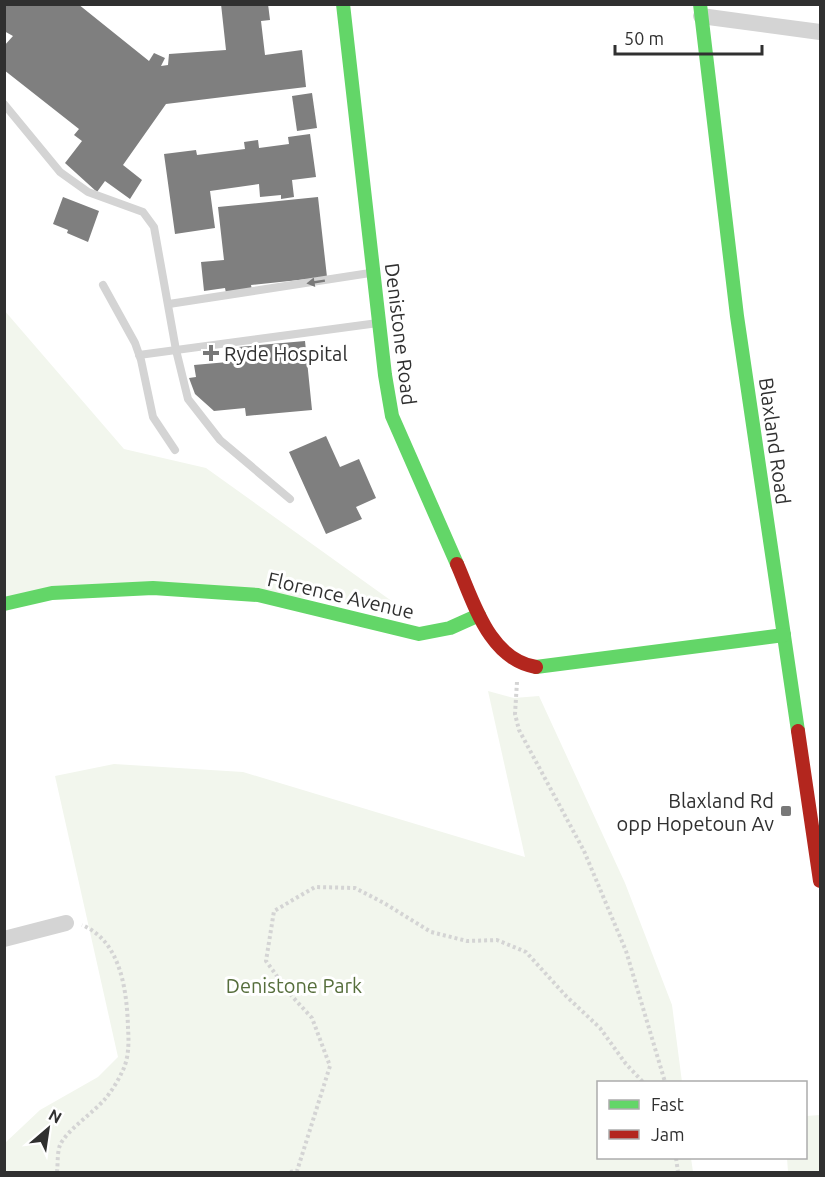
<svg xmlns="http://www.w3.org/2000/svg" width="825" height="1177" font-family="Ubuntu,sans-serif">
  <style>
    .green { fill: #f2f6ed }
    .building { fill: #7f7f7f }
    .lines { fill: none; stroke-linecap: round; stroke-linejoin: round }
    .path { stroke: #d4d4d4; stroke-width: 4; stroke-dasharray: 3 3; stroke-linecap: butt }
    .lane { stroke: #d4d4d4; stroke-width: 8 }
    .street { stroke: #d4d4d4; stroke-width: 16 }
    .fast { stroke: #63d668; stroke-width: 14 }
    .jam { stroke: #b3261e; stroke-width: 14 }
    .oneway { fill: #7a7a7a }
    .poi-dot { fill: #787878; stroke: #fff; stroke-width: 2 }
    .labels { text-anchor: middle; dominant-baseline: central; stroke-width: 6; stroke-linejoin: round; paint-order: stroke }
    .street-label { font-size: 20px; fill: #303030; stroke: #fff }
    .poi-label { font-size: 20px; fill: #303030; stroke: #fff; text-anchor: start }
    .park-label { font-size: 20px; fill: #566e3c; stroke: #fff }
  </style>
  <rect width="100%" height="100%" fill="#fff"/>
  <g class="green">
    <polygon points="4,310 124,449 206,468 393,602 68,587 5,602"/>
    <polygon points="488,691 514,698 539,696 625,883 672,1005 682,1082 598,1082 598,1158 691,1158 693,1172 5,1172 5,1143 40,1110 98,1077 118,1057 55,776 114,764 243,772 525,857"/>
    <polygon points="820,1115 820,1172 788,1172 787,1158 806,1158 806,1116"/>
  </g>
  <g class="building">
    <polygon points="4,4 78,4 149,61 154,53 165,58 161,66 168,65 169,54 226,50 221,4 268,4 270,20 261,21 265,55 302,50 306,87 166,104 123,165 142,180 130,199 105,181 97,192 65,163 82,141 74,135 79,129 4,70 4,46 13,36 4,31"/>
    <polygon points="312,93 317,128 297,131 292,96"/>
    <polygon points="310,134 316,177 292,180 294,197 281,199 281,195 260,197 259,184 210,191 215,228 175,234 164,154 196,150 197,155 245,149 244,142 258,140 259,148 289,144 288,137"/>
    <polygon points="63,197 99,211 88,242 67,233 68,230 53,224"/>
    <polygon points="318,197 327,277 251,285 252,290 226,293 225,288 204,291 201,262 224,260 218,207"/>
    <polygon points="305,341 312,410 246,416 245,408 214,411 195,394 189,378 196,377 194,365 239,361 238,347"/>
    <polygon points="326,436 340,467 359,459 376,498 356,507 362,519 326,534 289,452"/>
  </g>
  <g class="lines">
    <g class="path">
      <polyline points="517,682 515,714 519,730 584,851 626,951 665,1082"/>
      <polyline points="676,1158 678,1172"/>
      <path d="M57,1172C58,1164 57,1153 60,1145C66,1131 94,1112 105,1099C111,1092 118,1081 122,1072C129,1059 129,1042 128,1028C127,991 121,941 82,925"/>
      <polyline points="290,1172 297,1171 330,1066 312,1018 290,994 266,961 274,911 315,887 355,888 384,903 431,932 467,941 497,940 526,952 566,996 600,1028 626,1064 643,1082"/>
    </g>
    <g class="lane">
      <polyline points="4,104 60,172 88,192 143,212 154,227 176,350 188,399 220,440 290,499"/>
      <polyline points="103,285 135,343 141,360 153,417 175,450"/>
      <polyline points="169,304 370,273"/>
      <polyline points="139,355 378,323"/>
    </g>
    <g class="street">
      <polyline points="701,16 820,32"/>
      <polyline points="4,939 66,923"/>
    </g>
    <g class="fast">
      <polyline points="343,4 385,375 392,416 457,564"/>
      <polyline points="700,4 737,316 798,731"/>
      <polyline points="4,604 52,593 153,588 258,595 419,634 450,628 479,615"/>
      <polyline points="536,667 784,635"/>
    </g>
    <g class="jam">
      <path d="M457,564C474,603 489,659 536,667"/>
      <polyline points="798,731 820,881"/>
    </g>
  </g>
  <defs><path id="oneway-solid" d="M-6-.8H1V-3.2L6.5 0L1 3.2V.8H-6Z" transform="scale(1.5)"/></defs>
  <use class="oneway" href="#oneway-solid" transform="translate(316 282) rotate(171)"/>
  <g class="poi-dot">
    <path d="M208 344h6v6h6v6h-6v6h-6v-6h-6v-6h6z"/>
    <rect x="780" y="805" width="12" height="12" rx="3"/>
  </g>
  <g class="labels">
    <g class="street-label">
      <text transform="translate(401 334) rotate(83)">Denistone Road</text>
      <text transform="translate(775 441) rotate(82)">Blaxland Road</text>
      <text transform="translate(341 595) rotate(13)">Florence Avenue</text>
    </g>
    <g class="poi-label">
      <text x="224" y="353">Ryde Hospital</text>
      <text x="774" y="800" text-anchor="end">Blaxland Rd<tspan x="774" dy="23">opp Hopetoun Av</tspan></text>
    </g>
    <g class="park-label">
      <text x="294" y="985">Denistone Park</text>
    </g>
  </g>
  <rect width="825" height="1177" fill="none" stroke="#303030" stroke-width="12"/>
  <rect x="597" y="1081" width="210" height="78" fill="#ffffff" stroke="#acacac" stroke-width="1.5"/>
  <rect x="609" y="1100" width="30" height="9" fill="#63d668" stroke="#acacac" stroke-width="1.5"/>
  <text x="651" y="1111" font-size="18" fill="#303030">Fast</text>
  <rect x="609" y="1130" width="30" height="9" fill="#b3261e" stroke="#acacac" stroke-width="1.5"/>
  <text x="651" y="1141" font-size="18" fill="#303030">Jam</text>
  <g transform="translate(48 1129) rotate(29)" stroke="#ffffff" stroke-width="4.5" paint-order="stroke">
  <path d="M0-4.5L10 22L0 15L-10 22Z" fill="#303030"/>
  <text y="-9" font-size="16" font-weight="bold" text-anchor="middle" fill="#303030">N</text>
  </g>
  <path d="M615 45v9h147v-9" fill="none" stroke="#303030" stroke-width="3"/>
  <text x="624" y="45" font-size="18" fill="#303030" stroke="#ffffff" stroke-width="4.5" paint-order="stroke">50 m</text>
</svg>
